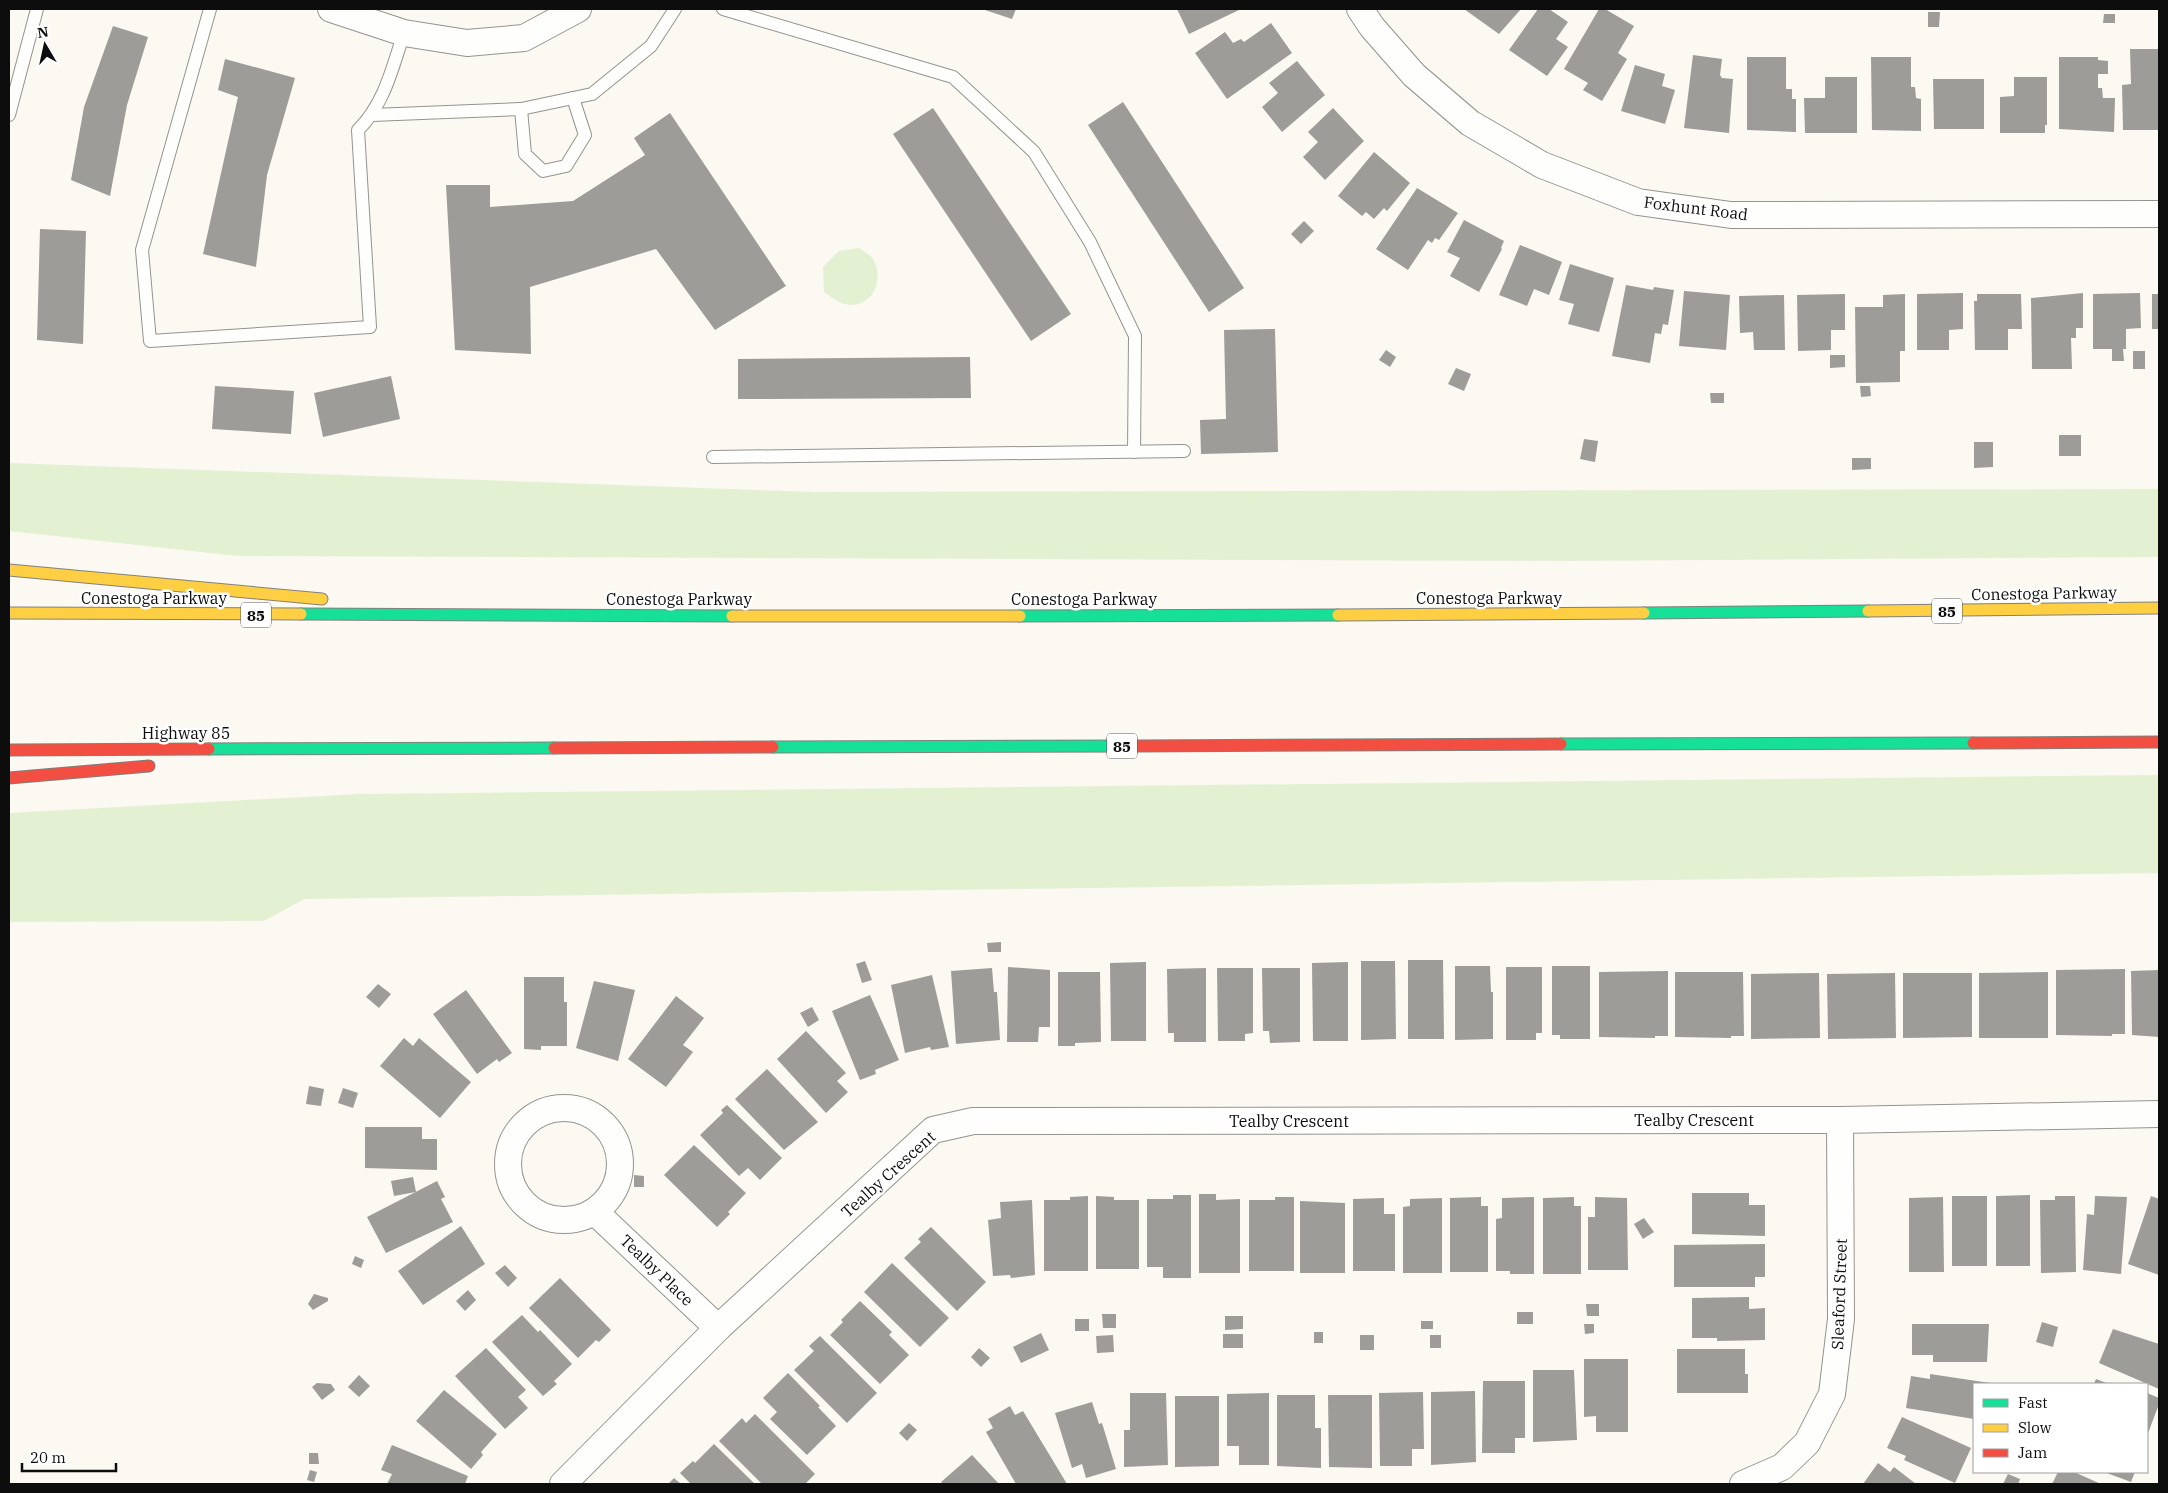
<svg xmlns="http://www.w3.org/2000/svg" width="2168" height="1493" font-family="'IBM Plex Serif',serif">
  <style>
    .green { fill: #e3f0d2 }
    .building { fill: #9e9c98 }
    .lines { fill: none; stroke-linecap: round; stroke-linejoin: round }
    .lane-casing { stroke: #949390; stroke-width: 14 }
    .street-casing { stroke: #949390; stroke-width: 28 }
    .fast-casing { stroke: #81817d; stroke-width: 13 }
    .slow-casing { stroke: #81817d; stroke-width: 13 }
    .jam-casing { stroke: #81817d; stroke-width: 13 }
    .lane { stroke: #fefefd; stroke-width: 12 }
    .street { stroke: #fefefd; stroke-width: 26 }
    .fast { stroke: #16e098; stroke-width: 11 }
    .slow { stroke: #ffcf43; stroke-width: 11 }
    .jam { stroke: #f24e42; stroke-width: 11 }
    .labels { text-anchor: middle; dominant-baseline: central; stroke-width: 5; stroke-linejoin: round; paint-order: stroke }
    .shield { fill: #fff; stroke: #565656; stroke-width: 1 }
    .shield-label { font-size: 15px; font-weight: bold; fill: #0d0d0d }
    .street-label { font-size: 16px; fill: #0d0d0d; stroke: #fff }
  </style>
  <rect width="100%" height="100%" fill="#fbf9f2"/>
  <g class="green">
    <path d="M859,248C863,251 869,254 872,258C887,279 871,311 844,304C837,302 830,296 824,292L823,267L839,251Z"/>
    <polygon points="9,463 814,492 2159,489 2159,557 1559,561 238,556 9,531"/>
    <polygon points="2159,775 2159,873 304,899 264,921 9,922 9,813 359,794"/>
  </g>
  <g class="building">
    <polygon points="982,9 1016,9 1012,19"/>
    <polygon points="1177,9 1241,9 1189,34"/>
    <polygon points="1464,9 1521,9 1499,34"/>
    <polygon points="1538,9 1549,9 1568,22 1556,39 1568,47 1547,76 1509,50"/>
    <polygon points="1599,9 1605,9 1634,26 1618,53 1627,59 1602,101 1583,90 1588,83 1564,69"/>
    <polygon points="1928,12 1940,12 1939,27 1928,27"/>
    <polygon points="2104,14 2115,14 2115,23 2103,23"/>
    <polygon points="1271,23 1292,53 1227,99 1195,53 1225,32 1233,43 1241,39 1244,42"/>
    <polygon points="113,26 148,37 127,105 110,196 71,180 84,107"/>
    <polygon points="2130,49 2159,49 2158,130 2123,130 2122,85 2131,84"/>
    <polygon points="1693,55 1722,59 1720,75 1722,78 1733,79 1729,133 1684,128"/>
    <polygon points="1747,57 1786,57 1786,89 1792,89 1792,99 1796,99 1796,132 1747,130"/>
    <polygon points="1871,57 1911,57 1911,87 1915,87 1916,98 1921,99 1921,131 1872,130"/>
    <polygon points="2059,57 2098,57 2098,60 2108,61 2108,74 2098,74 2098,88 2102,88 2103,98 2115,98 2114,132 2059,129"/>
    <polygon points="225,59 295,78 267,175 256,267 203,254 238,97 218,90"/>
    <polygon points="1297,61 1325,95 1282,132 1262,107 1278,93 1269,83"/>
    <polygon points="1635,65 1665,74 1662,86 1675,90 1665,124 1621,111"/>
    <polygon points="1825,77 1857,77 1857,133 1805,133 1804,98 1825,98"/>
    <polygon points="2014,77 2047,77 2047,125 2045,125 2045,133 2000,133 2000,97 2014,96"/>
    <polygon points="1933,79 1984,79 1984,129 1934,129"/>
    <polygon points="1123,102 1244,288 1209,312 1088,125"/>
    <polygon points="933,108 1071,314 1031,341 893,134"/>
    <polygon points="1333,108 1364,141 1325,180 1303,157 1318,142 1308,132"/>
    <polygon points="670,113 786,286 715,330 656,249 530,287 531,354 455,350 446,185 490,185 490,207 573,201 645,155 634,138"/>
    <polygon points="1374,152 1410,183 1387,211 1384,208 1374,219 1366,212 1362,216 1338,196"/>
    <polygon points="1417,188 1458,213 1439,240 1435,238 1432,243 1428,240 1408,270 1376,249"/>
    <polygon points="1464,220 1504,241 1501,248 1502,249 1479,292 1450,276 1460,258 1447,252"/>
    <polygon points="1304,221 1314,231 1301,244 1291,234"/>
    <polygon points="40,229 86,231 83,344 37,340"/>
    <polygon points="1520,245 1562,262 1549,295 1534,289 1527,306 1499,295"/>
    <polygon points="1570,264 1614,278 1599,332 1568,324 1574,304 1559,300"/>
    <polygon points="1626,285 1653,290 1654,287 1674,290 1668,325 1663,324 1661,334 1655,333 1650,363 1612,356"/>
    <polygon points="1684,291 1730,295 1726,350 1679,346"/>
    <polygon points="1963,293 1963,329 1949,330 1949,350 1917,350 1917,294"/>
    <polygon points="2083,293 2083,328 2076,328 2076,338 2071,338 2072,369 2032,369 2031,298"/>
    <polygon points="2140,293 2141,328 2126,329 2126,349 2123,349 2124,361 2112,361 2112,349 2093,349 2093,294"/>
    <polygon points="1845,294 1845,330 1831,330 1831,350 1798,351 1797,295"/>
    <polygon points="1905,294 1905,351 1900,351 1900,382 1856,383 1855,307 1883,307 1883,295"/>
    <polygon points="1977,294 2021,294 2022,329 2008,329 2008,350 1975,350 1974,301 1977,301"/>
    <rect x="2152" y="294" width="7" height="35"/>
    <polygon points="1784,295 1785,350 1754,350 1753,332 1740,333 1739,296"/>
    <polygon points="1275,329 1278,452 1201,454 1200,420 1226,419 1224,330"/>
    <polygon points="1386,350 1396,357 1390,367 1379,360"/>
    <rect x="2133" y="351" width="12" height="18"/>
    <polygon points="1830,355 1845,355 1845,367 1830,368"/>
    <polygon points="970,357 971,398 738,399 738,359"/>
    <polygon points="1456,368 1471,374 1464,391 1448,384"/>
    <polygon points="391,376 400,419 323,437 314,393"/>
    <polygon points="215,386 294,391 291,434 212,429"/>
    <polygon points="1860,386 1870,386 1871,396 1861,397"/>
    <polygon points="1710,393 1724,393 1724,403 1711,403"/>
    <rect x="2059" y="435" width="22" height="21"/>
    <polygon points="1584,439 1598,441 1595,462 1580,459"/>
    <polygon points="1974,442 1993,442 1993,467 1974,468"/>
    <polygon points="1852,458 1871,458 1871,469 1852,470"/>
    <polygon points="1001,942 1001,952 988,952 987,943"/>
    <polygon points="1408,960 1443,960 1444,1039 1408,1039"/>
    <polygon points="865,961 872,980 862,983 856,964"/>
    <polygon points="1361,961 1395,961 1396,1039 1361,1040"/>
    <polygon points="1146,962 1146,1041 1111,1041 1110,963"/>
    <polygon points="1348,962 1348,1041 1313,1041 1312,963"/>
    <polygon points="1455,966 1490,966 1491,992 1493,992 1493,1039 1455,1040"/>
    <polygon points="1552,966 1590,966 1590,1039 1560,1039 1560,1035 1552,1035"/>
    <polygon points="1008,967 1050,970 1050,1027 1039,1027 1038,1042 1007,1042"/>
    <polygon points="1506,967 1542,967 1542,1033 1536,1033 1536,1040 1506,1040"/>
    <polygon points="992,968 994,992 997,992 1000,1040 956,1044 951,971"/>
    <polygon points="1206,968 1206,1042 1174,1042 1174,1033 1168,1033 1167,969"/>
    <polygon points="1217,968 1253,968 1253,1033 1245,1034 1245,1041 1218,1041"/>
    <polygon points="1262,968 1300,968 1300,1042 1270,1043 1269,1031 1263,1031"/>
    <polygon points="2125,969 2125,1034 2112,1034 2112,1036 2056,1035 2056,970"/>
    <polygon points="2159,970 2159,1037 2132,1035 2131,971"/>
    <polygon points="1668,971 1668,1036 1655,1036 1655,1038 1599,1037 1599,972"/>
    <polygon points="1058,972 1100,972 1101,1042 1075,1043 1075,1046 1058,1046"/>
    <polygon points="1675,972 1743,972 1744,1036 1731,1036 1731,1038 1675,1037"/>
    <polygon points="2048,972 2048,1038 1979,1038 1979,973"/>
    <polygon points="1819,973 1820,1038 1751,1039 1751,974"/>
    <polygon points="1895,973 1896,1038 1828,1039 1827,974"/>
    <polygon points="1903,973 1972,973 1972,1037 1903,1038"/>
    <polygon points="932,975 949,1047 931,1050 930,1047 905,1053 891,985"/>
    <polygon points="524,977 564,977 564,1002 567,1002 567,1046 541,1046 541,1050 524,1049"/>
    <polygon points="594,981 635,990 618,1061 576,1048"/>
    <polygon points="378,984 391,994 379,1008 366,997"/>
    <polygon points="466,990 512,1053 499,1062 497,1059 477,1074 433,1014"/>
    <polygon points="870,995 899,1060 875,1070 876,1074 860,1080 832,1011"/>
    <polygon points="676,996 704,1018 683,1045 693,1052 666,1087 628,1059"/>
    <polygon points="812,1007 819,1020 808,1027 800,1013"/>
    <polygon points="806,1031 846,1073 837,1081 848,1092 826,1113 777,1059"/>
    <polygon points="404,1038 413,1046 419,1038 471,1082 440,1118 380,1066"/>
    <polygon points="767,1069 818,1122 784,1150 735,1099"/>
    <polygon points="309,1086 324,1089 321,1106 306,1104"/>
    <polygon points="343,1088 358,1093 353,1108 338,1103"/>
    <polygon points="727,1105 782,1158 760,1180 748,1168 739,1176 700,1135 723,1113 721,1110"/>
    <polygon points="365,1127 422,1127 422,1139 437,1139 437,1170 365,1168"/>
    <polygon points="694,1145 746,1193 728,1212 730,1214 717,1227 664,1175"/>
    <polygon points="634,1175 644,1176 644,1187 634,1187"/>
    <polygon points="413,1177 416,1192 394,1196 391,1181"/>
    <polygon points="437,1181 445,1197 441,1199 453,1222 386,1253 367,1217"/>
    <polygon points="1692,1193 1749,1193 1749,1205 1765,1205 1765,1236 1692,1234"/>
    <polygon points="1199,1194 1216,1194 1216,1200 1240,1199 1240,1273 1199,1273"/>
    <polygon points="1173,1195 1191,1195 1191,1278 1163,1278 1163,1267 1147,1267 1147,1199 1173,1199"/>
    <polygon points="2030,1195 2030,1266 1996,1266 1996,1196"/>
    <polygon points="1088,1196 1088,1271 1044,1271 1044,1200 1070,1200 1070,1197"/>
    <polygon points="1096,1196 1114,1197 1114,1200 1139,1200 1139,1269 1096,1269"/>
    <rect x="1952" y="1196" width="35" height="70"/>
    <polygon points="2055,1196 2075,1196 2076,1272 2041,1273 2040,1200 2055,1200"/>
    <polygon points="2095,1196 2127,1197 2121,1274 2083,1270 2087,1214 2094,1215"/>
    <polygon points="2151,1196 2159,1199 2159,1275 2128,1264"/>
    <polygon points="1275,1197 1294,1197 1294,1271 1249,1271 1249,1200 1275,1200"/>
    <polygon points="1481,1197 1481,1206 1488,1206 1488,1272 1450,1272 1450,1198"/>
    <polygon points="1534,1197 1534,1274 1510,1274 1510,1271 1496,1271 1496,1219 1502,1218 1502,1198"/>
    <polygon points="1574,1197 1574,1206 1581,1206 1581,1274 1543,1274 1543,1198"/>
    <polygon points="1595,1197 1627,1198 1628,1270 1588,1270 1588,1217 1595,1217"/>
    <polygon points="1943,1197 1944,1272 1909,1272 1909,1198"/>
    <polygon points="1384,1198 1384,1214 1395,1214 1395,1271 1353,1271 1353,1199"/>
    <polygon points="1442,1198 1442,1273 1403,1273 1403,1207 1410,1206 1410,1199"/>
    <polygon points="1032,1200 1035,1275 1011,1278 1010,1275 993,1276 988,1220 1001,1218 1000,1202"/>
    <polygon points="1300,1201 1345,1203 1345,1273 1300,1273"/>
    <polygon points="1644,1218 1654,1232 1643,1239 1634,1224"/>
    <polygon points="461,1226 485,1264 423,1305 398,1271"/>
    <polygon points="931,1227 986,1282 957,1311 904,1258 921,1242 918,1239"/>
    <polygon points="1765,1244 1765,1277 1755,1277 1755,1287 1674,1287 1674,1245"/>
    <polygon points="355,1256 364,1260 361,1268 352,1264"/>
    <polygon points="892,1263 949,1318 920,1347 864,1292"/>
    <polygon points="505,1265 517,1278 508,1287 495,1273"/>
    <polygon points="560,1278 611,1330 599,1342 596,1340 578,1358 529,1308"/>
    <polygon points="468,1290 476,1300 465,1311 456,1301"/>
    <polygon points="314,1294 328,1298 328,1301 313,1310 308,1304"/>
    <polygon points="1749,1297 1749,1309 1765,1308 1765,1340 1717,1341 1717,1338 1692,1338 1692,1298"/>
    <polygon points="860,1301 892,1332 889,1335 909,1355 880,1384 830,1335 843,1322 841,1320"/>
    <polygon points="1586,1304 1599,1304 1599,1316 1587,1316"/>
    <rect x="1517" y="1312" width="16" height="12"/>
    <polygon points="1102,1314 1116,1314 1116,1328 1103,1328"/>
    <polygon points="522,1315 538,1332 540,1330 572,1364 554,1381 557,1384 543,1396 492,1342"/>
    <polygon points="1225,1316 1243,1316 1243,1329 1225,1330"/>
    <rect x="1075" y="1319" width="14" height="12"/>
    <rect x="1421" y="1321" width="12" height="8"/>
    <polygon points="2042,1322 2058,1327 2053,1347 2036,1342"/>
    <polygon points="1584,1324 1594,1324 1594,1333 1585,1334"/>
    <polygon points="1912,1324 1989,1324 1987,1362 1933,1362 1933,1355 1912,1355"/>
    <polygon points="2113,1329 2159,1344 2159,1389 2099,1363"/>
    <rect x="1314" y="1332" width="9" height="11"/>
    <polygon points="1041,1333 1049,1350 1021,1363 1013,1347"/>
    <rect x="1223" y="1334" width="20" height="14"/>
    <polygon points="1113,1335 1114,1352 1097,1353 1096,1336"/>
    <rect x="1360" y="1335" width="14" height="15"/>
    <rect x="1430" y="1335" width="11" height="13"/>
    <polygon points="820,1336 877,1393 847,1423 794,1370 814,1351 809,1346"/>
    <polygon points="486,1348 526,1390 518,1397 528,1408 505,1429 455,1376"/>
    <polygon points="979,1348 990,1358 981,1367 971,1357"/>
    <polygon points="1677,1349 1745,1349 1745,1374 1748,1374 1748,1393 1677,1393"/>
    <polygon points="1584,1359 1628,1359 1628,1432 1596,1432 1596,1416 1584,1417"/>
    <polygon points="1533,1370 1574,1370 1577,1440 1533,1442"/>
    <polygon points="788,1373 820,1406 818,1407 836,1426 807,1455 770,1419 777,1412 763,1398"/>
    <polygon points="1930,1374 1990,1383 1974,1384 1974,1419 1906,1408 1911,1376 1930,1379"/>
    <polygon points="359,1375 370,1386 359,1397 348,1387"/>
    <polygon points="2096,1379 2109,1384 2094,1384"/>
    <polygon points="1483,1381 1525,1381 1525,1438 1515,1438 1515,1453 1482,1453"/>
    <polygon points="317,1383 331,1384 335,1390 322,1400 312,1387"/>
    <polygon points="444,1390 497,1434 481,1452 483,1455 471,1469 416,1421"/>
    <polygon points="1475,1391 1476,1462 1431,1465 1431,1392"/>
    <polygon points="1423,1392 1424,1449 1412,1449 1412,1466 1380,1466 1379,1393"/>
    <polygon points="1130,1393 1166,1393 1168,1465 1124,1467 1124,1430 1130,1430"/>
    <polygon points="1269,1393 1269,1465 1239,1465 1239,1446 1227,1446 1227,1394"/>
    <polygon points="2147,1393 2159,1398 2159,1404 2147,1436"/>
    <polygon points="1277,1395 1315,1395 1315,1428 1321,1428 1321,1468 1277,1466"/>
    <polygon points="1328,1395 1372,1395 1372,1468 1329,1467"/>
    <polygon points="1175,1396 1219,1396 1219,1466 1175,1467"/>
    <polygon points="1092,1402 1099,1424 1102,1423 1116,1469 1086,1478 1082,1464 1072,1468 1055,1413"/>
    <polygon points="1010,1406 1015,1415 1023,1411 1067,1484 1016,1484 986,1432 993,1428 988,1419"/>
    <polygon points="755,1414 815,1474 805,1484 762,1484 719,1441 742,1418 746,1423"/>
    <polygon points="1902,1417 1971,1448 1955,1483 1904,1460 1906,1456 1887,1448"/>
    <polygon points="909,1423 917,1430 907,1441 899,1433"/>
    <polygon points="714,1444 755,1484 691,1484 680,1473 693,1461 695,1463"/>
    <polygon points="392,1445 468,1476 465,1484 387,1484 392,1474 381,1470"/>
    <polygon points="309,1453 318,1453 319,1464 309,1464"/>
    <polygon points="972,1455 999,1484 943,1484 941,1482"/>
    <polygon points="1878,1463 1890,1472 1894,1467 1916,1484 1863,1484"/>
    <polygon points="310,1470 317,1472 314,1482 307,1480"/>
    <polygon points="2058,1472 2074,1472 2101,1484 2052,1484"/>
    <polygon points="2104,1472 2135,1472 2131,1482"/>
    <polygon points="2008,1474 2020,1479 2018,1484 2003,1484"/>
    <polygon points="674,1478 681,1484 668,1484"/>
  </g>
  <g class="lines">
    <defs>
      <g id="lane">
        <path d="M210,9L142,250L150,341L370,327L358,130C385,103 392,68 404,33"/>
        <polyline points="723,9 953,77 1034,152 1090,242 1135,336 1134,452"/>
        <polyline points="521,109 525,154 543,171 566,166 585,135 573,98"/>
        <polyline points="9,115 37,9"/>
        <polyline points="372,115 521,109 592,94 651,46 675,9"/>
        <polyline points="713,457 1184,451"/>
      </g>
      <g id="street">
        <polyline points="331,9 404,33 467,43 524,38 578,9"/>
        <polyline points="1360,9 1372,27 1414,75 1470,123 1542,165 1638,202 1731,215 2159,214"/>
        <circle cx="564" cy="1164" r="56"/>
        <polyline points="595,1212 718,1328"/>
        <polyline points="563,1484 718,1328 933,1130 973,1121 1840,1120 2159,1114"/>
        <polyline points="1743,1484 1782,1467 1807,1443 1832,1394 1841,1319 1840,1120"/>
      </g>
      <g id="fast">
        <polyline points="1644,613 1868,611"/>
        <polyline points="301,614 732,616"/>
        <polyline points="1020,616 1338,615"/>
        <polyline points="1561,744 1973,743"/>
        <polyline points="773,747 1136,746"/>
        <polyline points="209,749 554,748"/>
      </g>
      <g id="slow">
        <polyline points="9,570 322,599"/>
        <polyline points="1868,611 2159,608"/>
        <polyline points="9,613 301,614"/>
        <polyline points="1338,615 1644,613"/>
        <polyline points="732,616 1020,616"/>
      </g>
      <g id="jam">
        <polyline points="1973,743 2159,742"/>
        <polyline points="1136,746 1561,744"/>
        <polyline points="554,748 773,747"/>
        <polyline points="9,750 209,749"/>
        <polyline points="9,778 149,766"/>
      </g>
    </defs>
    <use href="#lane" class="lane-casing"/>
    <use href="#street" class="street-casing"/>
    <use href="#fast" class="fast-casing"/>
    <use href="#slow" class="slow-casing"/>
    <use href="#jam" class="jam-casing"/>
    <use href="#lane" class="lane"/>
    <use href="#street" class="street"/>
    <use href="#fast" class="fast"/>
    <use href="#slow" class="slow"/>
    <use href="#jam" class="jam"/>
  </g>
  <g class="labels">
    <g class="shield">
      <rect x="1932" y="598.5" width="30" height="25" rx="4"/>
      <rect x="241" y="602.5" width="30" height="25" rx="4"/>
      <rect x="1107" y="733.5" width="30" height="25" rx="4"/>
    </g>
    <g class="shield-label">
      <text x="1947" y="611">85</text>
      <text x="256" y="615">85</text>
      <text x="1122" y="746">85</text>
    </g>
    <g class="street-label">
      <text transform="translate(1696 208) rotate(7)">Foxhunt Road</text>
      <text transform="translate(2044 593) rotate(-1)">Conestoga Parkway</text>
      <text x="154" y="598">Conestoga Parkway</text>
      <text x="1489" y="598">Conestoga Parkway</text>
      <text x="679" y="599">Conestoga Parkway</text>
      <text x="1084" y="599">Conestoga Parkway</text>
      <text x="186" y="733">Highway 85</text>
      <text x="1694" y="1120">Tealby Crescent</text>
      <text x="1289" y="1121">Tealby Crescent</text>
      <text transform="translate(888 1174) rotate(-42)">Tealby Crescent</text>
      <text transform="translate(657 1270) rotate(44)">Tealby Place</text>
      <text transform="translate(1839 1294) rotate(-88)">Sleaford Street</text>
    </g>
  </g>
  <rect width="2168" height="1493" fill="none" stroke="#0d0d0d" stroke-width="20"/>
  <rect x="1973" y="1383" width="175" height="90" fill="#ffffff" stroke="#9e9e9e"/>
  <rect x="1983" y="1399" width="25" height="8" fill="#16e098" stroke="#9e9e9e"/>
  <text x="2018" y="1408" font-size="15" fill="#0d0d0d">Fast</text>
  <rect x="1983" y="1424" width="25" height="8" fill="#ffcf43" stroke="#9e9e9e"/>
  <text x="2018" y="1433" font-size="15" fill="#0d0d0d">Slow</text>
  <rect x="1983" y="1449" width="25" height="8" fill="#f24e42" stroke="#9e9e9e"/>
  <text x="2018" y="1458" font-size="15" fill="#0d0d0d">Jam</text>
  <g transform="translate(45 45) rotate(351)" stroke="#ffffff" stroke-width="4" paint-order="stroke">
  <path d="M0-4L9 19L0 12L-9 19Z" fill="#0d0d0d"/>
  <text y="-8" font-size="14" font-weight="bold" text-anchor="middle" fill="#0d0d0d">N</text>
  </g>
  <path d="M22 1463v8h94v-8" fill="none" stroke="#0d0d0d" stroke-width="2.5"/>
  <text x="30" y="1463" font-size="15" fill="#0d0d0d" stroke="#ffffff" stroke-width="4" paint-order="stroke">20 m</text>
</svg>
